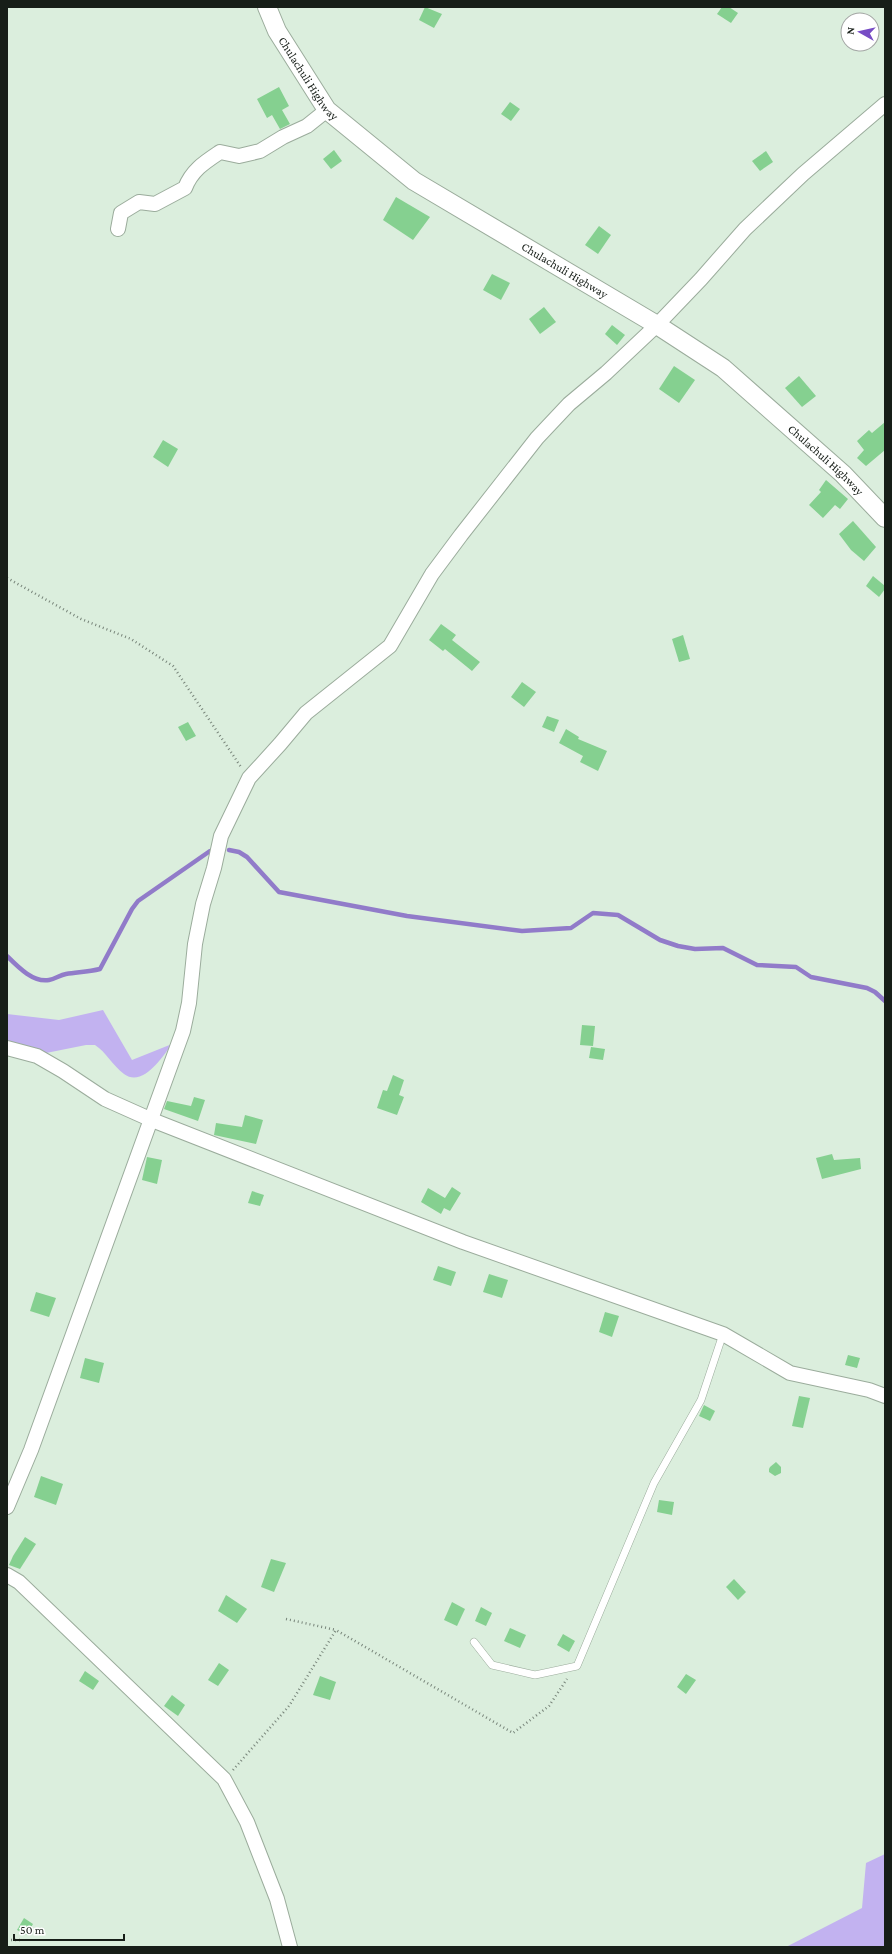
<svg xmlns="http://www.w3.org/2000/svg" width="892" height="1954" font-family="'Crimson Pro',serif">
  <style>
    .green { fill: #c2b2f0 }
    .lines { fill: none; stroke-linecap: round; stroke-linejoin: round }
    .stream { stroke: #917bc9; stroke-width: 4.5 }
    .building { fill: #85d090 }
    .service-casing { stroke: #9bac9c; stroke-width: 8 }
    .minor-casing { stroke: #9bac9c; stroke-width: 16 }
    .tertiary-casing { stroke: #9bac9c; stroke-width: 20 }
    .path { stroke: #78857a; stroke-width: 2.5; stroke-dasharray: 1 3; stroke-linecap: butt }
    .service { stroke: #fff; stroke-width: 7 }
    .minor { stroke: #fff; stroke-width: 14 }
    .tertiary { stroke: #fff; stroke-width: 18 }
    .labels { text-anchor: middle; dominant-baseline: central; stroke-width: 3.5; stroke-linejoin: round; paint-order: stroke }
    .street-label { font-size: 12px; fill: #171e18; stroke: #fff }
  </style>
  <rect width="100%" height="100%" fill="#dbeedd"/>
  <g class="green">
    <path d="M103,1010L132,1060L172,1044C163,1056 143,1088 124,1074C113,1066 106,1052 95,1045H86L46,1053L7,1042V1014L59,1020Z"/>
    <polygon points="885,1854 885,1947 786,1947 862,1908 866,1863"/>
  </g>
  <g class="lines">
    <g class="stream">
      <polyline points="229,850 239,852 247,857 279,892 407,916 522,931 571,928 593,913 618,915 660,940 678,946 695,949 723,948 757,965 796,967 811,977 867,988 875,992 885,1001"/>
      <path d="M7,956C17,966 33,983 49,980C55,979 60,975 66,974C78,972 88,972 100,969L132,909L138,901L210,851"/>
    </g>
  </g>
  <g class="building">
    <polygon points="425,7 442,14 434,28 419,20"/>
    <polygon points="722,7 729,7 738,13 731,23 717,14"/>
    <polygon points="279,87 289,106 282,110 290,124 280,129 272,115 267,118 257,99"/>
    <polygon points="510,102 520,109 511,121 501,114"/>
    <polygon points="334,150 342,161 331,169 323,159"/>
    <polygon points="766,151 773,162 760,171 752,161"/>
    <polygon points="396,197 430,217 413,240 383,220"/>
    <polygon points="599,226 611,235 598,254 585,245"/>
    <polygon points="492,274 510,283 501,300 483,290"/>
    <polygon points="544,307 556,322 540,334 529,319"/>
    <polygon points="612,325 625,335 617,345 605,334"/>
    <polygon points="674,366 695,380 679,403 659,389"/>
    <polygon points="799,376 816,396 802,407 785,388"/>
    <polygon points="885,422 885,450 866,466 857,458 864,450 857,441 869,430 872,433"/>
    <polygon points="163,440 178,449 168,467 153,457"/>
    <polygon points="826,480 848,499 840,509 835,505 823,518 809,505 821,492 819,490"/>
    <polygon points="853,521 876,547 864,561 851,550 839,534"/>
    <polygon points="873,576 885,586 885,589 879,597 866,586"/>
    <polygon points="441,624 456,635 452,640 480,662 472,671 445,649 443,651 429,640"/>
    <polygon points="683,635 690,659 679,662 672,639"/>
    <polygon points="522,682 536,692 524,707 511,697"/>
    <polygon points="547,716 559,720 554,732 542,727"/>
    <polygon points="188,722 196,736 186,741 178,727"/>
    <polygon points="566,729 579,737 578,739 607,751 598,771 580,762 583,756 559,743"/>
    <polygon points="582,1025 595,1026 593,1046 580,1045"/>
    <polygon points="591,1047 605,1049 603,1060 589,1058"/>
    <polygon points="393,1075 404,1080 399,1095 404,1097 397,1115 377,1108 383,1090 387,1091"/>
    <polygon points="194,1097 205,1100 198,1121 164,1109 167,1101 191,1106"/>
    <polygon points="245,1115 263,1120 256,1144 214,1135 216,1123 242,1127"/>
    <polygon points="832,1154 834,1160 860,1158 861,1169 822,1179 816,1158"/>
    <polygon points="147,1157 162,1160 157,1184 142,1180"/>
    <polygon points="452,1187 461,1193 450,1211 444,1208 441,1214 421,1202 428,1188 445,1198"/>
    <polygon points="252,1191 264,1195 260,1206 248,1203"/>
    <polygon points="438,1266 456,1272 451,1286 433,1280"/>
    <polygon points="489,1274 508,1280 502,1298 483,1292"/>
    <polygon points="36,1292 56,1298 49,1317 30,1311"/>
    <polygon points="605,1312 619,1316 612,1337 599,1332"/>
    <polygon points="848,1355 860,1358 857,1368 845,1365"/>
    <polygon points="85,1358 104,1363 99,1383 80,1378"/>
    <polygon points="799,1396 810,1398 803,1428 792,1426"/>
    <polygon points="704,1405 715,1411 710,1421 699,1416"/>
    <polygon points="776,1462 781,1467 781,1473 775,1476 769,1472 769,1469 770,1467"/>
    <polygon points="41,1476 63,1484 56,1505 34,1497"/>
    <polygon points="659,1500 674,1502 672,1515 657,1512"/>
    <polygon points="25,1537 36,1544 20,1569 9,1565 13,1556"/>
    <polygon points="271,1559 286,1563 274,1592 261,1587"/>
    <polygon points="734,1579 746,1592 738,1600 726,1587"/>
    <polygon points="226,1595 247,1609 237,1623 218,1611"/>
    <polygon points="452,1602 465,1609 457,1626 444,1620"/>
    <polygon points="481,1607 492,1613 486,1626 475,1621"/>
    <polygon points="510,1628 526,1635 520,1648 504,1641"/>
    <polygon points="563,1634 575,1641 569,1652 557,1645"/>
    <polygon points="219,1663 229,1670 218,1686 208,1680"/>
    <polygon points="85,1671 99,1681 93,1690 79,1681"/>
    <polygon points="686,1674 696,1680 686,1694 677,1687"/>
    <polygon points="320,1676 336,1682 330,1700 313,1695"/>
    <polygon points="172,1695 185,1705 178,1716 164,1706"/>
    <polygon points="24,1918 33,1924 27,1935 17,1930"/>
  </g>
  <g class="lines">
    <defs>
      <polyline id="service" points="474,1642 492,1665 535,1675 577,1666 654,1483 701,1400 723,1334"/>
      <g id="minor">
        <path d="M118,229L121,213L139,202L155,204L185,188C192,170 205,162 220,152L239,156L260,151L283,137L307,126L327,110"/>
        <polyline points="7,1048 37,1056 63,1071 105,1099 152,1120 463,1242 723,1334 790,1373 869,1390 885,1396"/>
        <polyline points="7,1507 31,1450 183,1031 189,1003 195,944 203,904 214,868 221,836 249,778 280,744 306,713 390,646 432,574 461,535 537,438 569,404 606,373 657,325 701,279 745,229 803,174 885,104"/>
        <polyline points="7,1575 19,1582 224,1779 247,1822 277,1899 290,1947"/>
      </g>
      <g id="tertiary">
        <path id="s1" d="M267,7L277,31L327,110L414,181L657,325L723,368L843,474L885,518"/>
      </g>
    </defs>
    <use href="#service" class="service-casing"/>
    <use href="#minor" class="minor-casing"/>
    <use href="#tertiary" class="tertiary-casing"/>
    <g class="path">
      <polyline points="7,578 81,619 131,639 173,666 241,767"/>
      <polyline points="286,1619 336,1630"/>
      <polyline points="233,1770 289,1706 336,1630 513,1733 549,1706 567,1679"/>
      <polyline points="7,1940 22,1940"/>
    </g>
    <use href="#service" class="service"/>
    <use href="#minor" class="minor"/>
    <use href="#tertiary" class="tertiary"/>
  </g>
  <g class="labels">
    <g class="street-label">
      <text stroke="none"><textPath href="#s1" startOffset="83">Chulachuli Highway</textPath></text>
      <text stroke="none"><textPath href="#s1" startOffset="407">Chulachuli Highway</textPath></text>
      <text stroke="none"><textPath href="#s1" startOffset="731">Chulachuli Highway</textPath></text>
    </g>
  </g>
  <rect width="892" height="1954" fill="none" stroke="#171e18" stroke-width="16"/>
  <g transform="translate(860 32) rotate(278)"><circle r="19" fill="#ffffff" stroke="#a2a5a3"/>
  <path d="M0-3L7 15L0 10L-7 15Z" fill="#774cc5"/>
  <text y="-6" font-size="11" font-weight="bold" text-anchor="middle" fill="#171e18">N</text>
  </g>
  <path d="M14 1934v6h110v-6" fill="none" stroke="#171e18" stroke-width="2"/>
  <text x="20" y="1934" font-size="12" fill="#171e18" stroke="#ffffff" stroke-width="3" paint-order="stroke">50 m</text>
</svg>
